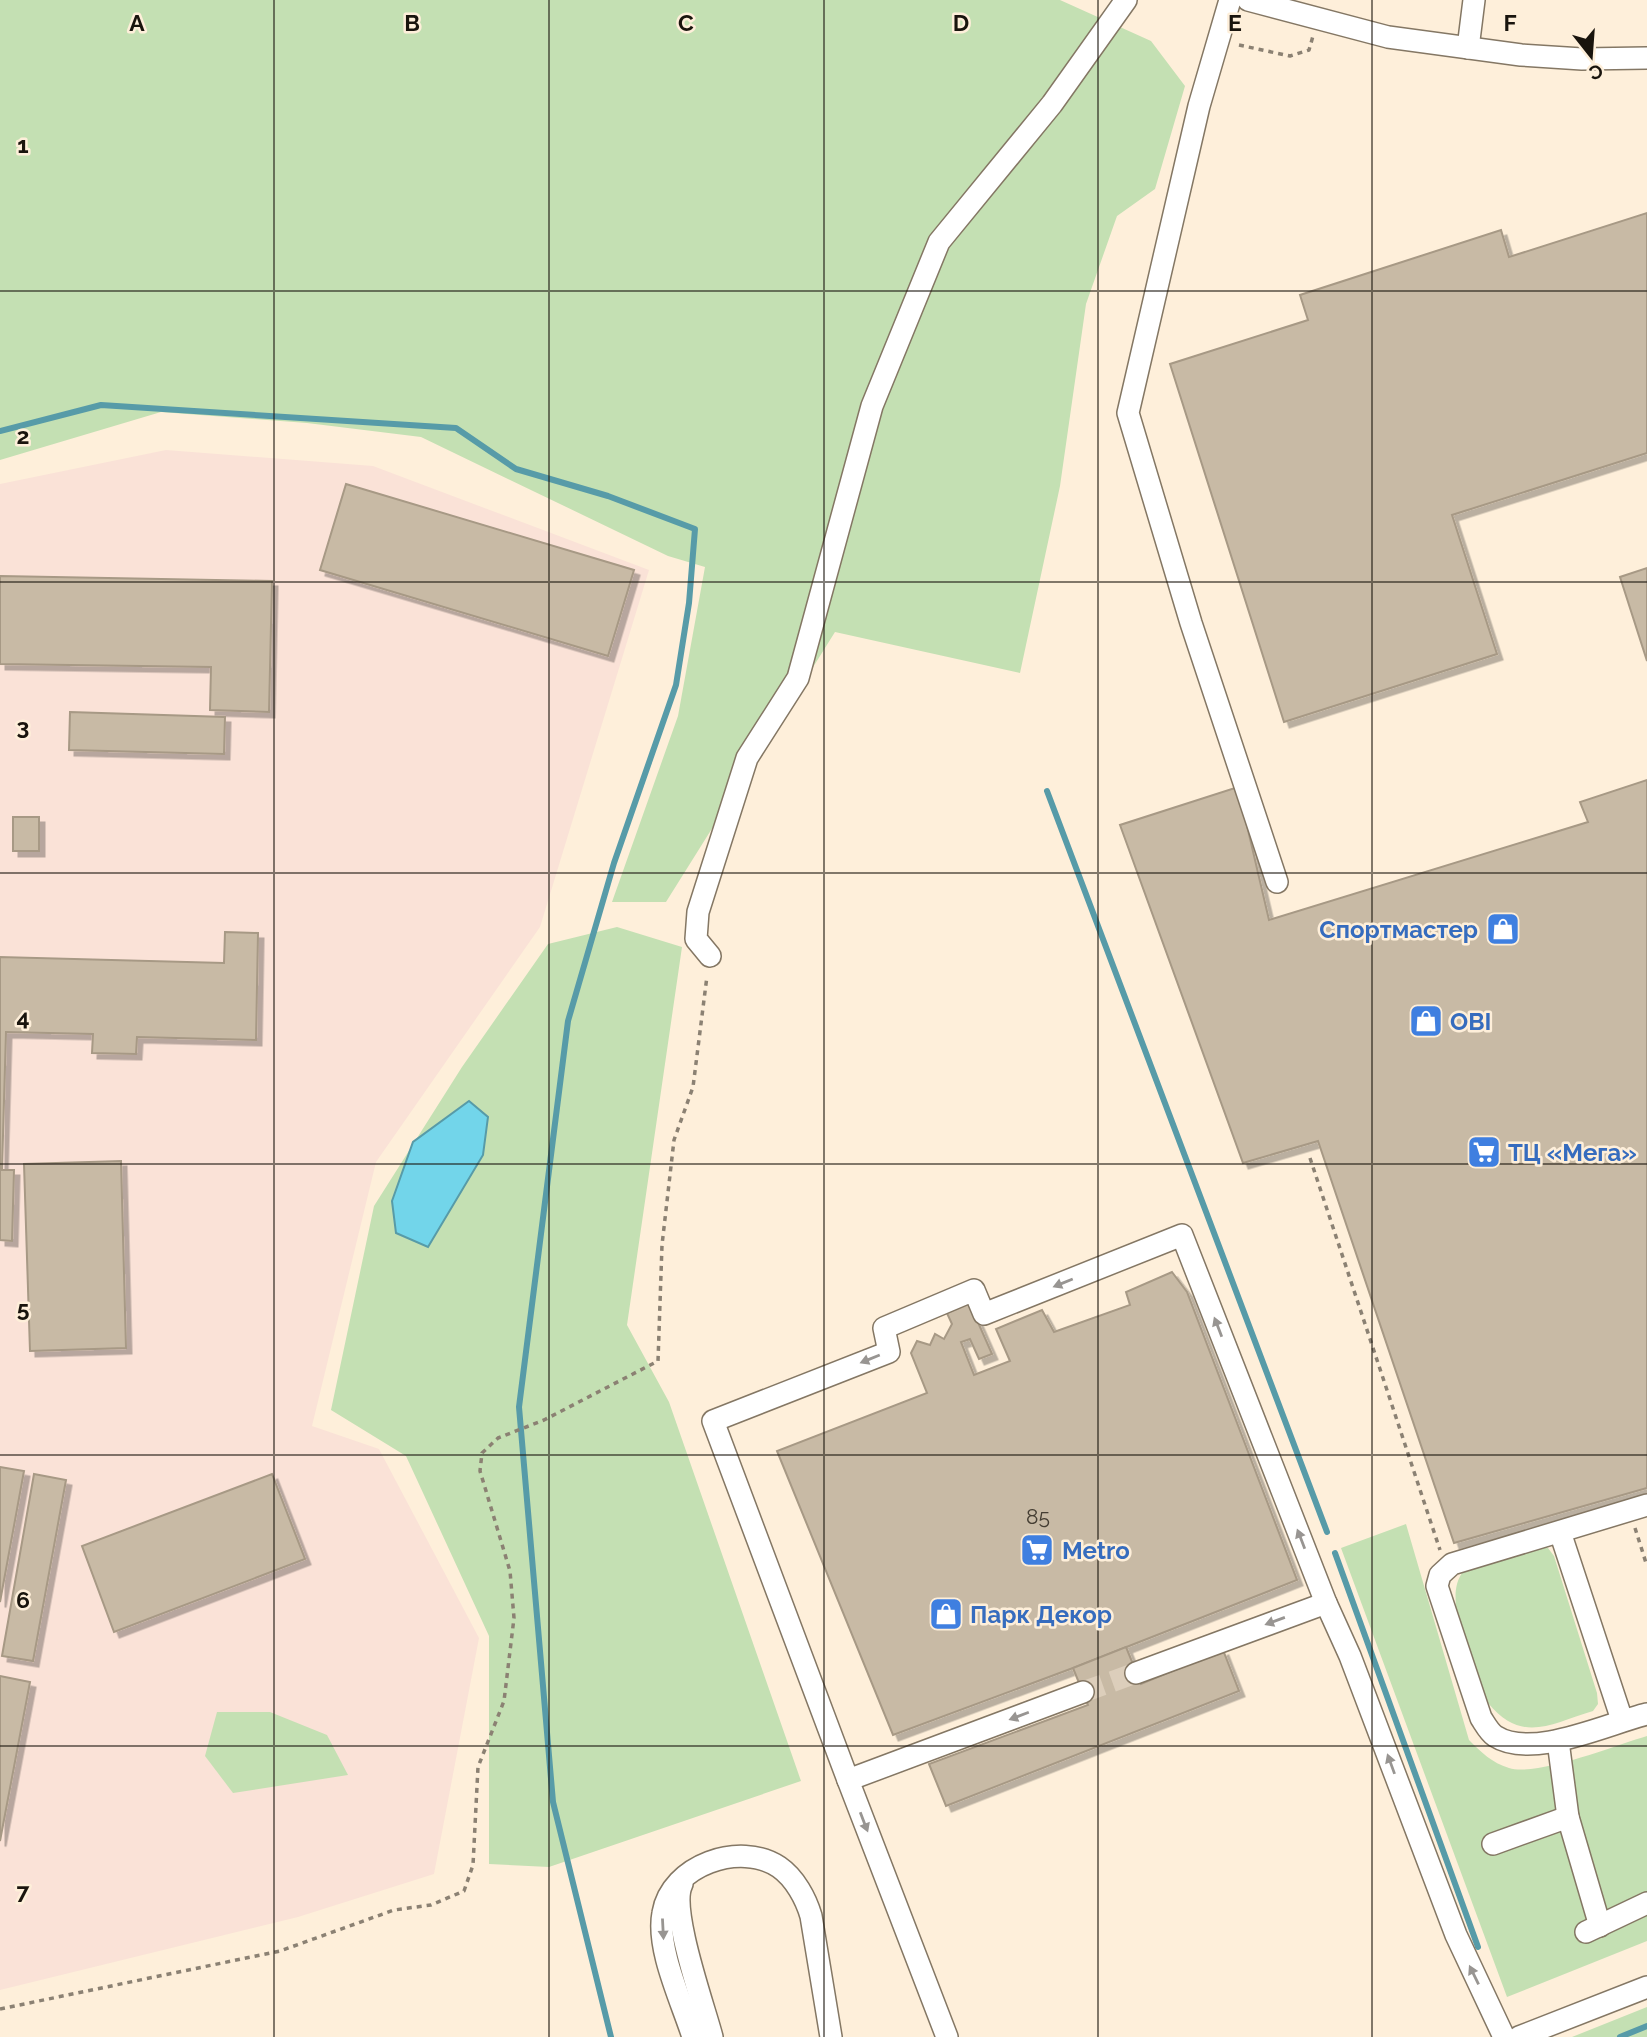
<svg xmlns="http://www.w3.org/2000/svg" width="1647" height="2037" font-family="Raleway,sans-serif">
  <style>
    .industrial { fill: #fae2d7 }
    .green { fill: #c4e0b3 }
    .water { fill: #72d5ea; stroke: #579ba8; stroke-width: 2 }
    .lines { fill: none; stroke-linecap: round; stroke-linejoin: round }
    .stream { stroke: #579ba8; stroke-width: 6 }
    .building { fill: #c8baa5; stroke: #a79985; stroke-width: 2; filter: url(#shadow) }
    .minor-tunnel { stroke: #dccebb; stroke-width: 21; stroke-dasharray: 21 10; stroke-linecap: butt }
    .minor-casing { stroke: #847764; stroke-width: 24 }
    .path { stroke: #8b8173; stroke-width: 3.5; stroke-dasharray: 5 5; stroke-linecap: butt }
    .minor { stroke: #fff; stroke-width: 21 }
    .oneway { fill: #989592 }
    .grid { fill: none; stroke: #19140d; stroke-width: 2; stroke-opacity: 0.55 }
    .labels { text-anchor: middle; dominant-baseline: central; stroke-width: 5; stroke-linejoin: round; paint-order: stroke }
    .number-label { font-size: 21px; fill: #453e33 }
    .shop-label { font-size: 24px; font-weight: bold; fill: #366cbe; stroke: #feefda; text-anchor: start }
    .grid-label { font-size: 23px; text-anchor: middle; font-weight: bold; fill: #19140d; stroke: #feefda; stroke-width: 5; stroke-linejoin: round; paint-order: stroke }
  </style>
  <defs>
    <filter id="shadow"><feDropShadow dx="5.5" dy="5.5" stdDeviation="0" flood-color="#0004"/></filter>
  </defs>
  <rect width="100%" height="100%" fill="#feefda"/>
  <polygon class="industrial" points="166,450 373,466 649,570 540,927 376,1162 312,1426 379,1449 479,1638 434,1874 298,1917 0,1990 0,484"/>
  <g class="green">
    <polygon points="0,0 1060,0 1151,41 1185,86 1155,189 1117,216 1086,304 1060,486 1020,673 835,632 666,902 612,902 678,716 705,567 668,556 421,437 307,423 161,412 0,460"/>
    <polygon points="617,927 682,947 627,1325 669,1402 801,1781 549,1867 489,1864 489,1636 406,1456 331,1410 374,1206 462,1067 548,944"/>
    <path d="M1406,1524L1469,1740C1481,1752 1492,1763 1509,1768C1537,1777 1616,1745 1647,1736V1941L1507,1997L1341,1548Z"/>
    <path d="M1539,1545L1548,1548L1554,1556L1597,1693L1598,1704L1593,1711C1550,1724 1522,1744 1488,1703L1456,1607C1455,1593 1455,1582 1464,1570Z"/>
    <polygon points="217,1712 270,1712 327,1735 348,1775 233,1793 205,1756"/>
    <polygon points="1647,2007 1647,2037 1572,2037"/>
  </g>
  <polygon class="water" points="469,1101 488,1117 483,1155 428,1247 396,1233 392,1201 413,1142"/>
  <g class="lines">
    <g class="stream">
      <polyline points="0,431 101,405 456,428 516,469 608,496 695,529 689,603 676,685 614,863 568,1021 519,1407 553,1802 611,2037"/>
      <polyline points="1047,791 1327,1532"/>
      <polyline points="1335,1553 1478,1947"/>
      <polyline points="1620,2037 1647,2026"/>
    </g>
  </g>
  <g class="building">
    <polygon points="1647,213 1647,453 1452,515 1497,654 1284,722 1170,364 1308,320 1300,295 1501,230 1509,257"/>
    <polygon points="346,484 634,570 608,656 320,570"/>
    <polygon points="1647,568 1647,661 1620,577"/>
    <polygon points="0,576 272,581 269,712 210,710 211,667 0,664"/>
    <polygon points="70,712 225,717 224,754 69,750"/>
    <polygon points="1647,780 1647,1488 1454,1543 1318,1141 1243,1163 1120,825 1238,787 1269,920 1588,822 1580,802"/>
    <rect x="13" y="817" width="26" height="34"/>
    <polygon points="225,932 258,933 256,1040 137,1037 136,1054 92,1053 93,1034 6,1032 2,1170 14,1170 12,1241 0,1240 0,957 224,963"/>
    <polygon points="121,1161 126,1348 30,1351 24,1164"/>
    <polygon points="1172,1272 1187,1292 1297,1580 1073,1668 893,1735 777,1451 927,1393 911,1353 917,1341 930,1345 935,1334 944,1339 952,1324 946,1311 969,1302 992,1354 979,1359 970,1339 961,1342 974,1375 1010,1361 996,1329 1042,1310 1054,1332 1130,1305 1126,1292"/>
    <polygon points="0,1467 24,1471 0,1602"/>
    <polygon points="34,1474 66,1480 33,1661 2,1656"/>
    <polygon points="272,1474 305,1559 114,1632 82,1546"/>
    <polygon points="1126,1647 1141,1684 1223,1650 1239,1691 946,1806 929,1764 1088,1705 1073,1668"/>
    <polygon points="0,1676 30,1682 0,1841"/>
  </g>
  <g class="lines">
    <polyline class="minor-tunnel" points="1083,1692 1136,1673"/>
    <defs>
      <g id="minor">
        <polyline points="1230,0 1199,106 1128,413 1191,623 1277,882"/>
        <polyline points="1248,0 1388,37 1521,55 1582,59 1647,58"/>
        <polyline points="1468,48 1474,0"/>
        <polyline points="710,956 696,939 698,912 747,758 798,678 872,406 939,242 1052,104 1126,0"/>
        <path d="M1647,1505L1452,1564L1440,1575L1437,1586L1481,1718C1485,1724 1489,1732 1495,1736C1532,1760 1606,1724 1647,1714"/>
        <polyline points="1560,1532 1622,1720"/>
        <polyline points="1136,1673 1326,1603 1350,1656 1456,1935 1504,2037"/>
        <polyline points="1558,1741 1568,1817 1600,1926"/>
        <polyline points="848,1780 713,1421 889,1352 884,1328 974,1290 984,1314 1182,1235 1326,1603"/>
        <polyline points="1493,1844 1568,1817"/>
        <path d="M682,1884C669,1909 704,2006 712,2037"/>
        <polyline points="1586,1932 1647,1903"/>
        <path d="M693,2037C682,2002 656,1949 663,1913C671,1865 740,1841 779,1867C795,1878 806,1899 811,1916L831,2037"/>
        <polyline points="947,2037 848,1780 1083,1692"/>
        <polyline points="1519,2037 1647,1987"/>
      </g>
    </defs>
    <use href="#minor" class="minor-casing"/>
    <g class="path">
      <polyline points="1239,45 1290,56 1309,50 1313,36"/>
      <polyline points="1310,1158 1440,1550"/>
      <polyline points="1635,1528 1647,1566"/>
      <polyline points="0,2009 280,1951 394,1910 431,1905 464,1891 473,1865 478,1767 504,1701 514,1618 510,1571 480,1471 482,1453 498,1438 544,1420 658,1361 662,1245 674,1140 693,1087 707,976"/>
    </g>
    <use href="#minor" class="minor"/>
  </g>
  <defs><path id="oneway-solid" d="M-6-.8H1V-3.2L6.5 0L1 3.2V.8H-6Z" transform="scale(1.75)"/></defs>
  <g class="oneway">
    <use href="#oneway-solid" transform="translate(1063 1283) rotate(158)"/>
    <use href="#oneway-solid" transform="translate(1218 1327) rotate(-111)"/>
    <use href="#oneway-solid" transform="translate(870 1359) rotate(158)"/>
    <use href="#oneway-solid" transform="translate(1301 1539) rotate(-111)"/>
    <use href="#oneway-solid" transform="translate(1275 1621) rotate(160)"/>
    <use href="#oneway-solid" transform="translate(1019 1716) rotate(159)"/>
    <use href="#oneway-solid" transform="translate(1391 1764) rotate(-110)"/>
    <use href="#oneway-solid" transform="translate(864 1822) rotate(69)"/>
    <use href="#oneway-solid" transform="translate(663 1929) rotate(87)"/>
    <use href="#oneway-solid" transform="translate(1474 1975) rotate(-116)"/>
  </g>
  <path class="grid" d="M274,0V2037M549,0V2037M824,0V2037M1098,0V2037M1372,0V2037M0,291H1647M0,582H1647M0,873H1647M0,1164H1647M0,1455H1647M0,1746H1647"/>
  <defs>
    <symbol id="shop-square" viewBox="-11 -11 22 22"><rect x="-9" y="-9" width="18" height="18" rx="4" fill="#3f7fe0" stroke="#feefda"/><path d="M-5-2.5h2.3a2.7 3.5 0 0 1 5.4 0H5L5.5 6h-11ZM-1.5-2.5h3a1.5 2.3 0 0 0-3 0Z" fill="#fff"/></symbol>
    <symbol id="supermarket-square" viewBox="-11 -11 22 22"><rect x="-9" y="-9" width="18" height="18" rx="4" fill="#3f7fe0" stroke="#feefda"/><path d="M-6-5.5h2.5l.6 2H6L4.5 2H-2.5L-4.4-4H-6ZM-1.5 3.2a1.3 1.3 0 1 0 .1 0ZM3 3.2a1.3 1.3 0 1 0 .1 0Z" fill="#fff"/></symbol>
  </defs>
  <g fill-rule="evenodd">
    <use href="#shop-square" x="1484" y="910" width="38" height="38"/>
    <use href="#shop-square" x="1407" y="1002" width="38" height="38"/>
    <use href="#supermarket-square" x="1465" y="1133" width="38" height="38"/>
    <use href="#supermarket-square" x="1018" y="1531" width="38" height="38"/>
    <use href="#shop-square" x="927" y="1595" width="38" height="38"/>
  </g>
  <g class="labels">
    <g class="number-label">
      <text x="1038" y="1516">85</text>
    </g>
    <g class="shop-label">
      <text x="1478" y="929" text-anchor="end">Спортмастер</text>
      <text x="1450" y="1021">OBI</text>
      <text x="1508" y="1152">ТЦ «Мега»</text>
      <text x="1062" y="1550">Metro</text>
      <text x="970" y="1614">Парк Декор</text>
    </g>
  </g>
  <g class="grid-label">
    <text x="137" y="31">A</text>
    <text x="412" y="31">B</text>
    <text x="686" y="31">C</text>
    <text x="961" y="31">D</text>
    <text x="1235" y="31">E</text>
    <text x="1510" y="31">F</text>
    <text x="23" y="153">1</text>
    <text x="23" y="444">2</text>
    <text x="23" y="735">3</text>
    <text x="23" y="1026">4</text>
    <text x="23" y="1317">5</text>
    <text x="23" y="1608">6</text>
    <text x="23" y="1899">7</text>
  </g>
  <g transform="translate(1591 56) rotate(163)" stroke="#feefda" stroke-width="5" paint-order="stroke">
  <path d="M0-5L12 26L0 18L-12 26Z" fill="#19140d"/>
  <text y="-10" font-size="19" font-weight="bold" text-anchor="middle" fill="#19140d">С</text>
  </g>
</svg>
